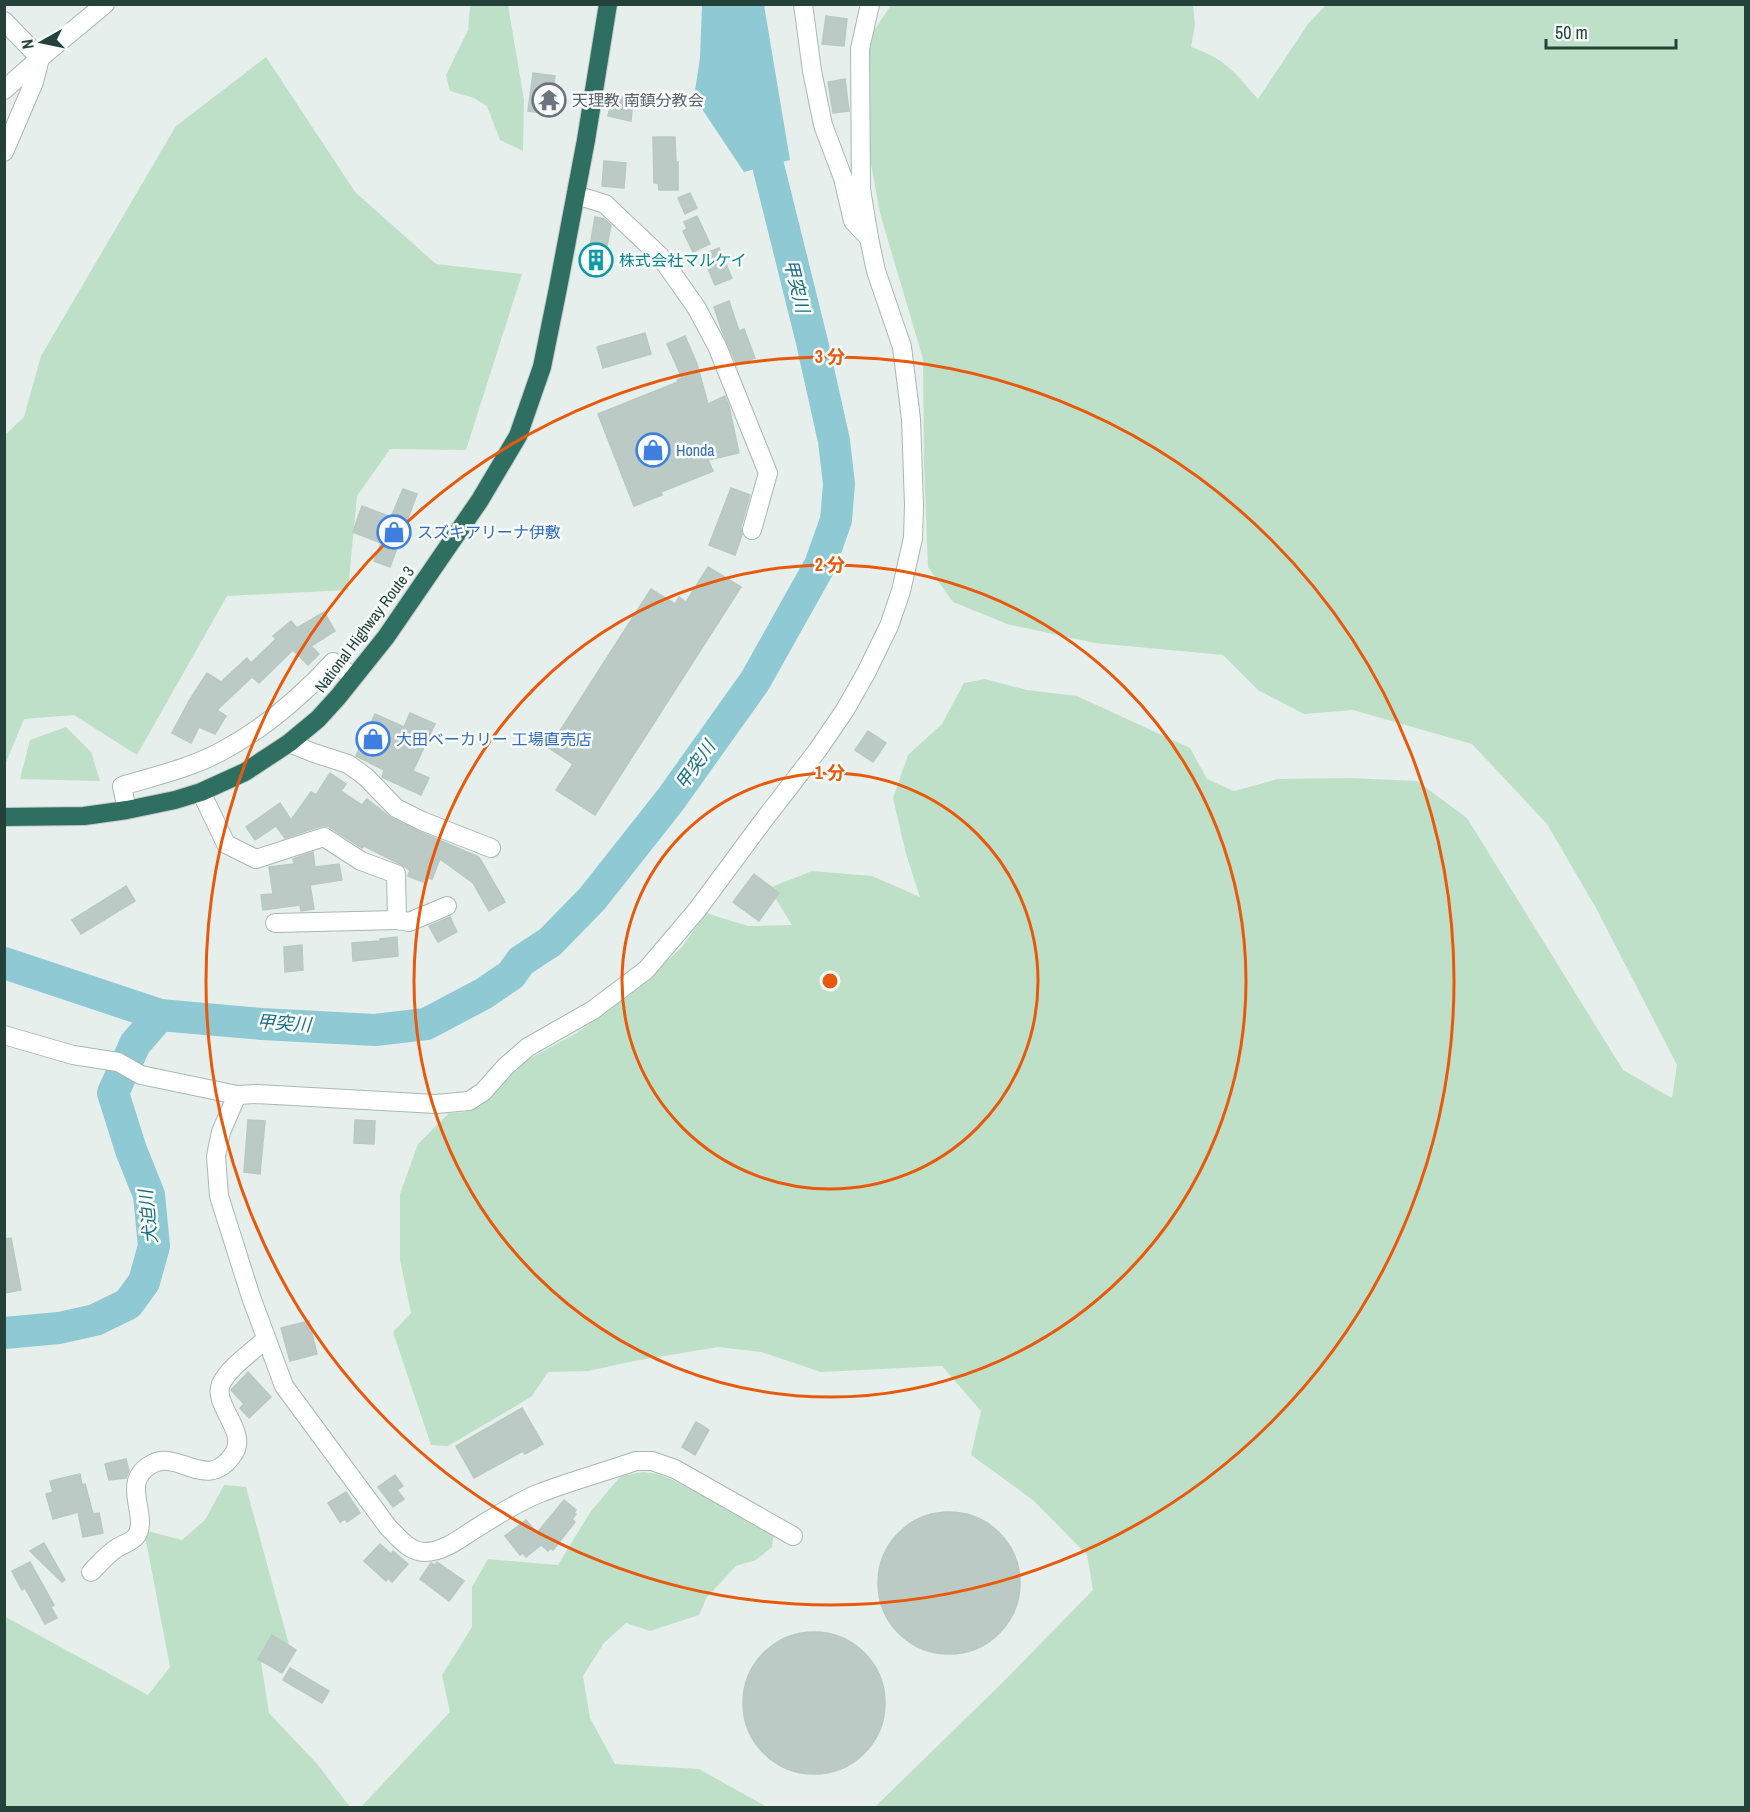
<svg xmlns="http://www.w3.org/2000/svg" width="1750" height="1812" font-family="'Archivo Narrow','Noto Sans JP',sans-serif">
  <style>
    .green { fill: #bfe0c8 }
    .water { fill: #8ec9d4 }
    .lines { fill: none; stroke-linecap: round; stroke-linejoin: round }
    .river { stroke: #8ec9d4; stroke-width: 32 }
    .building { fill: #bbcac4; stroke: #b8c9c2; stroke-width: 1.5 }
    .street-casing { stroke: #a8b8b2; stroke-width: 20 }
    .highway-casing { stroke: #c2cac8; stroke-width: 20 }
    .street { stroke: #fff; stroke-width: 18 }
    .highway { stroke: #2f6f62; stroke-width: 18 }
    .ring { fill: none; stroke: #e8590c; stroke-width: 3 }
    .labels { text-anchor: middle; dominant-baseline: central; stroke-width: 5; stroke-linejoin: round; paint-order: stroke }
    .worship-label { font-size: 16px; fill: #5b616d; stroke: #f7fbf9; text-anchor: start }
    .culture-label { font-size: 16px; fill: #0d838f; stroke: #f7fbf9; text-anchor: start }
    .shop-label { font-size: 16px; fill: #366cbe; stroke: #f7fbf9; text-anchor: start }
    .street-label { font-size: 16px; fill: #24423a; stroke: #f7fbf9 }
    .water-label { font-size: 18px; font-style: italic; fill: #1c6f80; stroke: #f7fbf9 }
    .centre { fill: #e8590c; stroke: #f7fbf9; stroke-width: 3 }
    .ring-label { font-size: 18px; text-anchor: middle; font-weight: bold; fill: #e8590c; stroke: #f7fbf9; stroke-width: 5; stroke-linejoin: round; paint-order: stroke }
  </style>
  <rect width="100%" height="100%" fill="#e6efeb"/>
  <g class="green">
    <polygon points="470,5 508,5 524,100 523,151 500,140 487,106 474,98 450,91 446,75 468,30"/>
    <path d="M891,5H1193L1195,24L1191,47C1226,59 1234,72 1258,99L1308,24L1326,5H1745V1807H875L1002,1683L1093,1590L1087,1555L1033,1500L971,1455L981,1411L942,1366L821,1372L761,1352L718,1347L634,1361L588,1371L548,1372L532,1396L511,1409L448,1446L431,1445L393,1332L411,1313L400,1259V1194L418,1144L449,1113L465,1112L487,1098L527,1060L575,1034L627,997L682,947L706,913L748,926L792,925L769,888L812,871L872,876L920,897L906,854L893,798L908,755L942,724L964,683L985,679L1027,690L1077,696L1190,748L1207,779L1234,791L1278,779L1349,778L1417,781L1467,818L1623,1070L1672,1098L1677,1065L1596,908L1547,824L1472,744L1353,710L1304,714L1258,690L1223,655L1095,643L1007,624L953,602L928,567L924,466L923,359L880,213L866,137L857,68L873,32Z"/>
    <polygon points="266,57 355,192 436,264 522,274 466,450 390,449 357,496 348,590 227,596 137,755 74,715 24,719 5,765 5,435 24,417 41,356 176,126"/>
    <polygon points="66,727 91,752 100,781 20,779 30,740"/>
    <polygon points="643,1472 658,1474 673,1480 774,1532 772,1547 756,1560 736,1566 707,1597 699,1615 650,1631 626,1623 604,1643 583,1676 590,1718 615,1764 699,1769 767,1807 360,1808 450,1712 442,1675 472,1627 472,1587 488,1559 558,1565 591,1511 621,1476"/>
    <polygon points="224,1485 246,1487 291,1652 260,1655 269,1713 318,1765 350,1807 5,1807 4,1616 148,1695 170,1667 144,1530 182,1540 205,1520"/>
  </g>
  <polygon class="water" points="702,5 764,5 790,160 744,172 694,97 700,58"/>
  <g class="lines">
    <g class="river">
      <polyline points="4,963 160,1015 262,1024 375,1030 426,1024 483,994 511,975 521,961 550,942 592,899 671,799 755,681 820,565 836,520 839,484 834,441 812,342 758,125"/>
      <polyline points="4,1333 59,1328 95,1320 128,1304 144,1282 154,1246 149,1195 131,1150 113,1093 135,1044 160,1015"/>
    </g>
  </g>
  <g class="building">
    <polygon points="826,16 847,19 844,46 822,44"/>
    <polygon points="533,73 555,76 550,114 528,111"/>
    <polygon points="845,79 849,111 833,113 828,82"/>
    <polygon points="613,95 633,99 631,121 608,116"/>
    <polygon points="653,137 675,137 676,162 678,162 678,190 659,190 658,183 654,183"/>
    <polygon points="604,161 626,163 624,188 602,186"/>
    <polygon points="690,193 697,208 685,214 678,198"/>
    <polygon points="697,216 710,244 693,252 683,231 687,229 684,222"/>
    <polygon points="595,217 604,219 611,225 603,267 587,264"/>
    <polygon points="719,248 732,278 715,285 702,255"/>
    <polygon points="729,301 739,331 744,329 755,358 737,365 722,331 714,307"/>
    <polygon points="645,333 651,354 603,368 597,347"/>
    <polygon points="685,336 697,364 708,404 725,396 729,406 739,453 708,460 713,471 661,492 662,495 634,506 598,414 678,382 677,380 682,378 667,344"/>
    <polygon points="731,488 750,495 741,527 742,535 735,555 709,545"/>
    <polygon points="403,489 417,494 390,567 374,561 381,543 353,532 362,506 391,517"/>
    <polygon points="708,567 741,587 595,815 556,790 573,764 549,748 651,589 675,604 679,597 686,602"/>
    <polygon points="324,612 335,631 311,646 319,654 308,665 293,650 259,683 252,677 217,710 226,716 215,734 199,727 191,743 172,733 189,701 207,673 221,682 247,658 251,663 276,639 273,636 291,621 297,628"/>
    <polygon points="410,713 435,724 413,771 429,778 421,795 382,777 384,770 356,756 375,714 404,727"/>
    <polygon points="868,731 886,743 873,762 855,750"/>
    <polygon points="330,773 346,784 341,791 362,805 367,799 391,818 418,831 479,857 505,902 489,911 473,883 440,859 432,879 425,877 423,882 408,876 410,870 400,864 364,846 362,848 328,826 321,826 285,838 276,826 255,840 246,827 280,803 291,820 311,792 316,795"/>
    <polygon points="313,852 315,867 339,864 342,880 310,885 314,909 301,911 300,905 263,910 261,895 273,894 269,867 294,864 293,859"/>
    <polygon points="754,874 779,893 759,921 733,902"/>
    <polygon points="126,886 135,901 81,934 72,920"/>
    <polygon points="450,917 457,932 438,942 429,926"/>
    <polygon points="397,937 398,956 353,961 352,943 380,941 380,939"/>
    <polygon points="302,945 303,970 285,972 284,947"/>
    <polygon points="248,1120 265,1121 260,1174 244,1172"/>
    <polygon points="355,1120 375,1121 374,1144 354,1143"/>
    <polygon points="11,1238 21,1290 4,1293 4,1239"/>
    <polygon points="309,1321 317,1354 290,1361 281,1328"/>
    <polygon points="248,1372 271,1397 249,1418 240,1408 244,1404 231,1390"/>
    <polygon points="522,1408 543,1444 525,1454 523,1451 474,1478 456,1446"/>
    <polygon points="696,1422 709,1430 695,1455 682,1447"/>
    <polygon points="126,1459 129,1471 126,1478 109,1480 105,1464"/>
    <polygon points="80,1474 82,1485 85,1484 93,1514 99,1513 103,1533 83,1537 78,1512 53,1519 46,1494 53,1492 50,1481"/>
    <polygon points="395,1475 403,1486 397,1490 404,1499 393,1507 378,1487"/>
    <polygon points="346,1492 360,1513 347,1522 345,1519 340,1522 328,1503"/>
    <polygon points="564,1500 576,1510 574,1513 576,1514 572,1519 575,1522 553,1550 551,1548 548,1551 541,1545 526,1557 523,1553 520,1555 505,1536 526,1520 537,1533"/>
    <circle cx="949" cy="1583" r="71"/>
    <polygon points="44,1543 65,1580 62,1582 30,1551"/>
    <polygon points="380,1544 391,1554 393,1551 408,1564 392,1582 388,1578 386,1581 364,1561"/>
    <polygon points="30,1562 54,1605 51,1607 57,1618 45,1624 25,1588 22,1590 12,1571"/>
    <polygon points="437,1562 464,1581 449,1601 420,1579 431,1563 435,1565"/>
    <circle cx="814" cy="1703" r="71"/>
    <polygon points="272,1635 296,1650 282,1673 258,1659"/>
    <polygon points="290,1668 329,1691 322,1703 283,1680"/>
  </g>
  <g class="lines">
    <defs>
      <g id="street">
        <polyline points="803,4 812,71 823,125 843,178 853,221 869,238"/>
        <polyline points="4,21 40,58 34,82 4,152"/>
        <polyline points="4,90 40,58 105,4"/>
        <polyline points="576,195 605,204 660,256 696,307 717,346 768,473 752,530"/>
        <polyline points="289,743 314,753 348,764 366,777 396,808 422,821 491,848"/>
        <polyline points="201,792 226,844 256,859 324,837 361,861 396,874 397,920 275,923"/>
        <path d="M127,810L122,786C155,776 191,768 222,751C265,728 300,698 333,662L353,677"/>
        <polyline points="397,920 409,922 447,906"/>
        <polyline points="4,1035 73,1055 118,1062 141,1075 237,1095 257,1094 436,1104 469,1101 483,1092 506,1066 528,1047 593,1010 646,970 697,910 763,821 817,751 845,710 866,673 889,626 901,591 913,538 914,505 911,419 902,347 876,271 869,238 861,189 860,49 870,4"/>
        <path d="M237,1095L221,1132L216,1156L219,1196L251,1297L284,1386L388,1527C399,1538 409,1552 425,1552C443,1552 461,1538 475,1529C496,1516 517,1502 540,1493C571,1481 604,1472 636,1461H652L675,1469L793,1536"/>
        <path d="M91,1572C99,1564 106,1556 114,1550C121,1544 132,1543 137,1535C149,1514 119,1482 152,1464C179,1449 208,1494 234,1453C248,1432 212,1404 221,1384C230,1366 251,1353 266,1339"/>
      </g>
      <polyline id="highway" points="4,817 84,816 127,810 175,800 201,792 245,772 289,743 318,719 338,697 386,637 480,500 518,436 542,367 558,288 586,140 608,4"/>
    </defs>
    <use href="#street" class="street-casing"/>
    <use href="#highway" class="highway-casing"/>
    <use href="#street" class="street"/>
    <use href="#highway" class="highway"/>
  </g>
  <g class="ring">
    <circle cx="830" cy="981" r="208"/>
    <circle cx="830" cy="981" r="416"/>
    <circle cx="830" cy="981" r="624"/>
  </g>
  <defs>
    <symbol id="temple-ring" viewBox="-11 -11 22 22"><circle r="9.5" fill="#f7fbf9" stroke="#6b7280" stroke-width="1.5"/><path d="M0-6L5-2H3V0L6.5 2.5H4V6H1.5V3h-3V6H-4V2.5H-6.5L-3 0V-2H-5Z" fill="#6b7280"/></symbol>
    <symbol id="building-ring" viewBox="-11 -11 22 22"><circle r="9.5" fill="#f7fbf9" stroke="#0f9aa8" stroke-width="1.5"/><path d="M-4-6H4V6H1V3H-1V6H-4ZM-2.5-4.3h1.7v1.8h-1.7ZM.8-4.3h1.7v1.8H.8ZM-2.5-1h1.7V.8h-1.7ZM.8-1h1.7V.8H.8Z" fill="#0f9aa8"/></symbol>
    <symbol id="shop-ring" viewBox="-11 -11 22 22"><circle r="9.5" fill="#f7fbf9" stroke="#3f7fe0" stroke-width="1.5"/><path d="M-5-2.5h2.3a2.7 3.5 0 0 1 5.4 0H5L5.5 6h-11ZM-1.5-2.5h3a1.5 2.3 0 0 0-3 0Z" fill="#3f7fe0"/></symbol>
  </defs>
  <g fill-rule="evenodd">
    <use href="#temple-ring" x="530" y="81" width="38" height="38"/>
    <use href="#building-ring" x="577" y="241" width="38" height="38"/>
    <use href="#shop-ring" x="634" y="431" width="38" height="38"/>
    <use href="#shop-ring" x="375" y="513" width="38" height="38"/>
    <use href="#shop-ring" x="354" y="720" width="38" height="38"/>
  </g>
  <g class="labels">
    <g class="worship-label">
      <text x="572" y="100">天理教 南鎮分教会</text>
    </g>
    <g class="culture-label">
      <text x="619" y="260">株式会社マルケイ</text>
    </g>
    <g class="shop-label">
      <text x="676" y="450">Honda</text>
      <text x="417" y="532">スズキアリーナ伊敷</text>
      <text x="396" y="739">大田ベーカリー 工場直売店</text>
    </g>
    <g class="street-label">
      <text transform="translate(364 629) rotate(-53)">National Highway Route 3</text>
    </g>
    <g class="water-label">
      <text transform="translate(797 286) rotate(76)">甲突川</text>
      <text transform="translate(695 765) rotate(-55)">甲突川</text>
      <text transform="translate(284 1023) rotate(4)">甲突川</text>
      <text transform="translate(148 1217) rotate(-96)">犬迫川</text>
    </g>
  </g>
  <circle cx="830" cy="981" r="9" class="centre"/>
  <g class="ring-label">
    <text x="830" y="363">3 分</text>
    <text x="830" y="571">2 分</text>
    <text x="830" y="779">1 分</text>
  </g>
  <rect width="1750" height="1812" fill="none" stroke="#24423a" stroke-width="12"/>
  <g transform="translate(42 42) rotate(261)" stroke="#f7fbf9" stroke-width="4.5" paint-order="stroke">
  <path d="M0-4.5L10 22L0 15L-10 22Z" fill="#24423a"/>
  <text y="-9" font-size="16" font-weight="bold" text-anchor="middle" fill="#24423a">N</text>
  </g>
  <path d="M1546 39v9h130v-9" fill="none" stroke="#24423a" stroke-width="3"/>
  <text x="1555" y="39" font-size="18" fill="#24423a" stroke="#f7fbf9" stroke-width="4.5" paint-order="stroke">50 m</text>
</svg>
